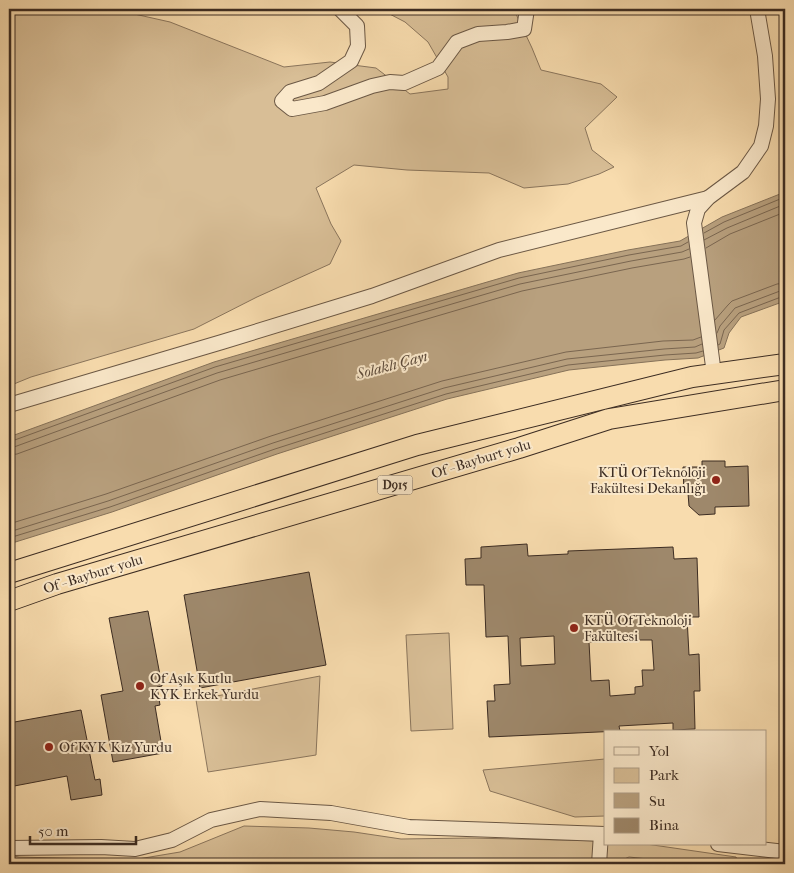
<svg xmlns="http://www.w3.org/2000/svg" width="794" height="873" viewBox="0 0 794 873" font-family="'IM FELL French Canon',serif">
<rect width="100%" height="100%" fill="#f8dcae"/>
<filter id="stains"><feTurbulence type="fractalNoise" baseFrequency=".004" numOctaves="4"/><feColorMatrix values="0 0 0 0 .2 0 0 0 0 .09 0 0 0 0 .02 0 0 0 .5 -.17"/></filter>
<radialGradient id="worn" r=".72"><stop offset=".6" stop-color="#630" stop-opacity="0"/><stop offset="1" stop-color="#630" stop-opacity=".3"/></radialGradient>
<g fill="#d8be96" stroke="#8a755c">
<path d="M 9,9 L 112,9 L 170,22 L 284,67 L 330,62 L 376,68 L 410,94 L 448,89 L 448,77 L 428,42 L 405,22 L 380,9 L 516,9 L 516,14 L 532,48 L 541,70 L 601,84 L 617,97 L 585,128 L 592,150 L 614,167 L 599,174 L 568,184 L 524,188 L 489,173 L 407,170 L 354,165 L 316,188 L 331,224 L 341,241 L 330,264 L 257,297 L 194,329 L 31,377 L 9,386 Z"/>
<path d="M 449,633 L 453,729 L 411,731 L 406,635 Z"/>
<path d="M 320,676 L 316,755 L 208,772 L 196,700 Z"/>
<path d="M 605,759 L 605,816 L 575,817 L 490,791 L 483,770 Z"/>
<path d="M 244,826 L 309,828 L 354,832 L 401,839 L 470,838 L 605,841 L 605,844 L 646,844 L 736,857 L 739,864 L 695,864 L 629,857 L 613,864 L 528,864 L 515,859 L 509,864 L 9,864 L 9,855 L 19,857 L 132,860 L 180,852 Z"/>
</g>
<path fill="#b8a07e" stroke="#867259" d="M 785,192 L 785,301 L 741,317 L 729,333 L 724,348 L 698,358 L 665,360 L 569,370 L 447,399 L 277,454 L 112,512 L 9,544 L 9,437 L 214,362 L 518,273 L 628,250 L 680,241 L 722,217 Z"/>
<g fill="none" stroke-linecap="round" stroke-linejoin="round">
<g stroke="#7a6650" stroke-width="1">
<path d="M 704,233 L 724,222 L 785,197"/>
<path d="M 704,240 L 727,228 L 785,204"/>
<path d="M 706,248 L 730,234 L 785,212"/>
<path d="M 715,320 L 728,305 L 732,301 L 777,284 L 785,283"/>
<path d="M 717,333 L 720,326 L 735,308 L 780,291 L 785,291"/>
<path d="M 718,345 L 720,344 L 724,330 L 739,313 L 781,297 L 785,297"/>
<path d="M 9,441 L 12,441 L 215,367 L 519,278 L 629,255 L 681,246 L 688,242"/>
<path d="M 9,448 L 14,447 L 217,373 L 520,284 L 631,261 L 682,252 L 689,249"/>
<path d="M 9,455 L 17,454 L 220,380 L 522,291 L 632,268 L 684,259 L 690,257"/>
<path d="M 9,524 L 106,494 L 271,436 L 442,381 L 566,352 L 663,341 L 693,340 L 701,337"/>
<path d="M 9,532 L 108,501 L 273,443 L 444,388 L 567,359 L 664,349 L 695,347 L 702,344"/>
<path d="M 9,538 L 110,507 L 275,449 L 446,394 L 568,365 L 665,355 L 696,353 L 703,351"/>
</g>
</g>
<g fill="#9e886b" stroke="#3c2c22" fill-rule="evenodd">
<path d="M 702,461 L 725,461 L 725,467 L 748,466 L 749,506 L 715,507 L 715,514 L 699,515 L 689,506 L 688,493 L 684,493 L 683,467 L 702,467 Z"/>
<path d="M 527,544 L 528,556 L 568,554 L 568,551 L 673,547 L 674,559 L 697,558 L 699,617 L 687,617 L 689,655 L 699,654 L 700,691 L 694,691 L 695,729 L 673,730 L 673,723 L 619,726 L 620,731 L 489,737 L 487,701 L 495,701 L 494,685 L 510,684 L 508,636 L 486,637 L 484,585 L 466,585 L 465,559 L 481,558 L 481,547 ZM 554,636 L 555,664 L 521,666 L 520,638 ZM 632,640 L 652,640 L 654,670 L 642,670 L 643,686 L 635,687 L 635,694 L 610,696 L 609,680 L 591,681 L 589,642 Z"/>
<path d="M 309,572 L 326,665 L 200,688 L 184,595 Z"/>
<path d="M 148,611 L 162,686 L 157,687 L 160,705 L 155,706 L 163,753 L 113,762 L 101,695 L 123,691 L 109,618 Z"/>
<path d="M 81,710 L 95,780 L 100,779 L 102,795 L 71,800 L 67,776 L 9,787 L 9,723 Z"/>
</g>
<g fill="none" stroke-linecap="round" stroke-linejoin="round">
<defs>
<g id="minor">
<path d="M 340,9 L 357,26 L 358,46 L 351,61 L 319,83 L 290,92 L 282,101 L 292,109 L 325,103 L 372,86 L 390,82 L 404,83 L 438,68 L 457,42 L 478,34 L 507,32 L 524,29 L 527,9"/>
<path d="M 714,374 L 694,223 L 698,209 L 708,198 L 743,172 L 761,146 L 766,126 L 768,99 L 765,56 L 757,9"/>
<path d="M 9,405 L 222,342 L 372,296 L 499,250 L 708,198"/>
<path d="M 718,844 L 785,852"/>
<path d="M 9,848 L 101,847 L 135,849 L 172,840 L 211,820 L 260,809 L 331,813 L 409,827 L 605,834"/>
<path d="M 599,864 L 601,834"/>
</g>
<g id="highway">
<path d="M 9,573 L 417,445 L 692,377 L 785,364"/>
<path d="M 9,601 L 57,584 L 519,448 L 609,419 L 785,390"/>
</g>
</defs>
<use href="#minor" stroke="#6b5845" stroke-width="16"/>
<use href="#highway" stroke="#3c2c22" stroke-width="22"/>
<use href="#minor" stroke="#fae8ca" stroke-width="14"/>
<use href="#highway" stroke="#f8dcae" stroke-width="20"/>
</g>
<g fill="#8f2418" stroke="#fae8ca" stroke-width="2">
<circle cx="716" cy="480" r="5"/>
<circle cx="574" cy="628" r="5"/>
<circle cx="140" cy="686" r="5"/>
<circle cx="49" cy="747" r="5"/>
</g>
<g text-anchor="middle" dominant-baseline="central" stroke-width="4" stroke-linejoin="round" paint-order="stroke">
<rect fill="#fae8ca" stroke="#756454" stroke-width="1" x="377.5" y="475.5" width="35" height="19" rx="4"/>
<g font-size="12" font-weight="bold" fill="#3c2c22">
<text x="395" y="485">D915</text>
</g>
<g font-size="14" fill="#3c2c22" stroke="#fae8ca">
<text transform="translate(481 459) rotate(-17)">Of - Bayburt yolu</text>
<text transform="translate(93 574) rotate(-17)">Of - Bayburt yolu</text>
</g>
<g font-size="14" fill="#3c2c22" stroke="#fae8ca" text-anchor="start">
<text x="706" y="472" text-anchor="end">KTÜ Of Teknoloji<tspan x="706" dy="16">Fakültesi Dekanlığı</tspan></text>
<text x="584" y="620">KTÜ Of Teknoloji<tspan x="584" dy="16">Fakültesi</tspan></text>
<text x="150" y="678">Of Aşık Kutlu<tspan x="150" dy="16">KYK Erkek Yurdu</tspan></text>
<text x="59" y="747">Of KYK Kız Yurdu</text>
</g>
<g font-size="15" font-style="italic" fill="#5b4939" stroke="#fae8ca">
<text transform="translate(392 365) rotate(-15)">Solaklı Çayı</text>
</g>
</g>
<rect width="794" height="873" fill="none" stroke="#f8dcae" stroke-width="30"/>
<rect x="10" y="10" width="774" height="853" fill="none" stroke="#3c2c22" stroke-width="2.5"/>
<rect x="15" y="15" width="764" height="843" fill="none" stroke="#3c2c22"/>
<rect x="604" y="730" width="162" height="115" fill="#fae8ca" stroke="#ae9d87"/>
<rect x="614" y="747" width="25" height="8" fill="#fae8ca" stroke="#ae9d87"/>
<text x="649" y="756" font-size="15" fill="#3c2c22">Yol</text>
<rect x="614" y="768" width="25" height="15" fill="#d8be96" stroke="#ae9d87"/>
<text x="649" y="780" font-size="15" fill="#3c2c22">Park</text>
<rect x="614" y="793" width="25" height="15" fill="#b8a07e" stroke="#ae9d87"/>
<text x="649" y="806" font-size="15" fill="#3c2c22">Su</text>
<rect x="614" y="818" width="25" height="15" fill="#9e886b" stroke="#ae9d87"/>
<text x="649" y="830" font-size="15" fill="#3c2c22">Bina</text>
<path d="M30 836v8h106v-8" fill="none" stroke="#3c2c22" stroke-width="2.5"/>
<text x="38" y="836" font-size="15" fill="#3c2c22" stroke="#fae8ca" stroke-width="4" paint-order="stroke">50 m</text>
<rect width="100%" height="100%" filter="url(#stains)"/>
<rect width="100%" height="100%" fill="url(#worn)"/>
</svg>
